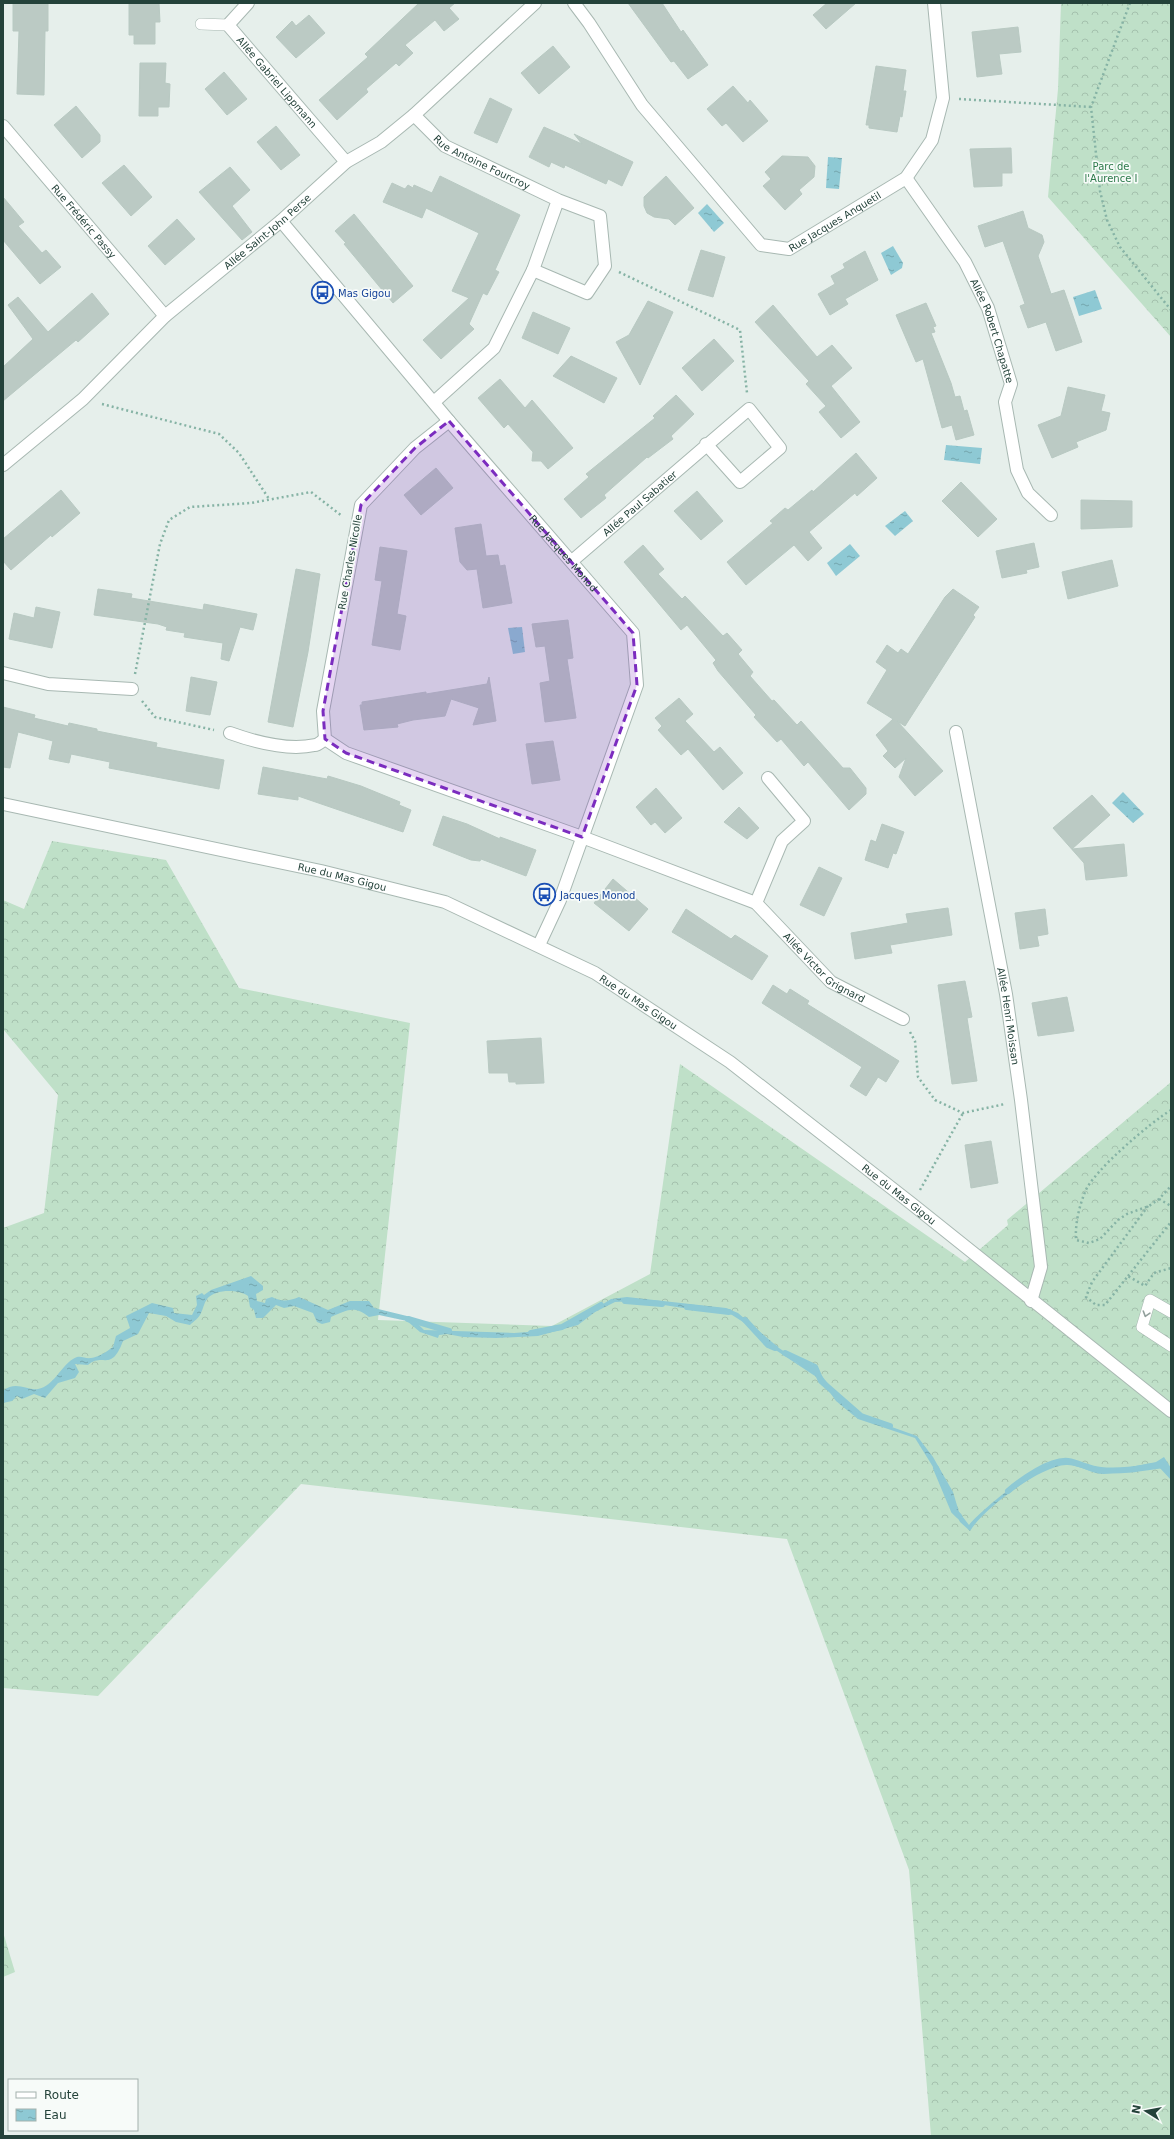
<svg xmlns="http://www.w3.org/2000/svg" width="1174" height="2139" viewBox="0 0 1174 2139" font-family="'DejaVu Sans',sans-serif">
<defs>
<pattern id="forest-crowns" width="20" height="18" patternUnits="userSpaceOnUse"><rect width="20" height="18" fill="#bfe0c8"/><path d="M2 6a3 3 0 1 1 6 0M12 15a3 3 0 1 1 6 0" fill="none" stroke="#a4c1ad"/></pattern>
<pattern id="water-ripples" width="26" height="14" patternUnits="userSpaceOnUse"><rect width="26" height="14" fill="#8ec9d4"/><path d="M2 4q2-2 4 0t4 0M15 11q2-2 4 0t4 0" fill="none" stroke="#74a5ad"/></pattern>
</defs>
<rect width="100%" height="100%" fill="#e6efeb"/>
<g fill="url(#forest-crowns)">
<path d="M 1061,3 L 1171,3 L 1171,337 L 1048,197 L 1058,89 Z"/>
<path d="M 52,841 L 166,860 L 239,988 L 410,1023 L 378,1320 L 552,1326 L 650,1274 L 680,1064 L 965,1262 L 1008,1225 L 1007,1220 L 1171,1082 L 1171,2136 L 931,2136 L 909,1870 L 787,1539 L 301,1484 L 98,1696 L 3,1688 L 3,1228 L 44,1213 L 58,1095 L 3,1029 L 3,900 L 24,909 Z"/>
<path d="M 3,1932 L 15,1972 L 3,1977 Z"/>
</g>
<g fill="url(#water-ripples)">
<path d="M 828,157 L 842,158 L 839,189 L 826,188 Z"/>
<path d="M 707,204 L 724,223 L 714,232 L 698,213 Z"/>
<path d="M 893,246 L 903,263 L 902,268 L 891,275 L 881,253 Z"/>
<path d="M 1095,290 L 1102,309 L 1079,316 L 1073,297 Z"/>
<path d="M 946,445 L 982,448 L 980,464 L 944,460 Z"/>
<path d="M 905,511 L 913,521 L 895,536 L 885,526 Z"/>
<path d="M 850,544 L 860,556 L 836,576 L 827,563 Z"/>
<path d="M 522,627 L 525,652 L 513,654 L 508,628 Z"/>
<path d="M 1123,792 L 1144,814 L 1133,823 L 1112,803 Z"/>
<path d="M 251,1276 L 263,1286 L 263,1290 L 256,1294 L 257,1301 L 265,1303 L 266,1299 L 272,1297 C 281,1302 289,1301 299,1297 L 328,1310 L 350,1301 L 369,1301 L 374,1308 L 411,1317 L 424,1330 L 514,1333 L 555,1330 L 578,1320 L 611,1299 L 627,1297 L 726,1308 L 738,1313 L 779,1348 L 800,1362 L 815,1367 L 840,1399 L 861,1416 L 917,1436 L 933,1457 L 953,1492 L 959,1512 L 969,1525 C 984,1507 1044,1458 1067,1461 C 1077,1462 1086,1470 1096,1471 C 1106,1473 1144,1464 1156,1462 L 1164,1457 L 1171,1468 L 1171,1480 L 1158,1466 C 1140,1466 1122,1473 1104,1474 C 1091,1474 1079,1464 1066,1465 C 1040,1466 983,1509 970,1531 L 960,1522 L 954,1511 L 948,1491 L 915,1438 L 858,1419 L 836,1401 L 821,1380 L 768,1345 L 751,1327 L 732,1315 L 713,1308 L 683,1308 L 638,1301 L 615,1302 L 595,1312 L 578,1325 L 538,1336 L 496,1338 L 463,1337 L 447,1334 L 439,1335 L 438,1338 L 420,1332 L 407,1321 L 379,1315 L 369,1317 C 355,1305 347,1310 331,1317 L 330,1322 L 322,1324 L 317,1322 L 313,1313 L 294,1306 L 284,1308 L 276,1305 L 263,1318 L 256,1318 L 254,1310 L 250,1307 L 248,1296 C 238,1289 215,1289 207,1299 C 204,1303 203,1309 201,1313 C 199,1318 194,1321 190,1325 L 176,1322 L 166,1316 L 149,1313 L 138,1334 L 123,1341 C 111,1373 103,1352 88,1365 L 75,1364 L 79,1372 L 75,1378 L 58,1383 L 45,1398 L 34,1394 L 22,1399 L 17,1396 L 12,1401 L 3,1403 L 3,1391 C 16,1380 27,1391 38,1389 C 54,1386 60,1367 73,1359 C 80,1354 84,1359 91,1358 C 99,1357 106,1352 113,1347 L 116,1336 L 130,1328 L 126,1316 L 152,1303 L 173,1308 L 174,1313 L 192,1315 L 197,1305 L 196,1296 L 202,1293 L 204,1295 L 211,1290 Z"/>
</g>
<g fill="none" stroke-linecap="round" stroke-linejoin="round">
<g stroke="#8ec9d4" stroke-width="6">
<path d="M 625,1301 L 662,1304"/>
<path d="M 687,1307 L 729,1312"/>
<path d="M 408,1319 L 449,1331"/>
<path d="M 745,1320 L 768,1345 L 775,1348"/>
<path d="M 531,1333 L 562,1327 L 601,1305"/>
<path d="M 785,1353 L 815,1367 L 821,1381 L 861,1416 L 890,1426"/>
<path d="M 936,1468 L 954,1511 L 959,1516"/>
<path d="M 1008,1491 C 1021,1480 1050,1459 1068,1461 C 1079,1463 1090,1469 1101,1470 C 1121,1472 1143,1468 1163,1465 L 1171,1473"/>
</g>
</g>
<g fill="#bbcac4" stroke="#b8c9c2">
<path d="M 13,3 L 48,3 L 48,31 L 45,31 L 44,95 L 17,94 L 19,31 L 13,31 Z"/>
<path d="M 129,3 L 159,3 L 160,22 L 155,22 L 155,44 L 134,44 L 134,35 L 129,35 Z"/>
<path d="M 419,3 L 455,3 L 449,8 L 459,19 L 444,31 L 435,20 L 405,45 L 413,53 L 399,66 L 396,63 L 366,89 L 368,92 L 337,120 L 319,100 L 368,57 L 365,54 Z"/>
<path d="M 628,3 L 662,3 L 681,32 L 683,30 L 708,65 L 688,79 L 674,61 L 671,62 Z"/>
<path d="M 827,3 L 856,3 L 826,29 L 813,15 Z"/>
<path d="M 309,15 L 325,33 L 296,58 L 276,37 L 292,21 L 296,26 Z"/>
<path d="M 1018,27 L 1021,52 L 999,54 L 1002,74 L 977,77 L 972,32 Z"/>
<path d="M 553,46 L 570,67 L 539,94 L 521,73 Z"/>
<path d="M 140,63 L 166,63 L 165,83 L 170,84 L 169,107 L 158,107 L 158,116 L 139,116 Z"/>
<path d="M 876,66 L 906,70 L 903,91 L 906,91 L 902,117 L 900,116 L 897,132 L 869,128 L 869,125 L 866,125 Z"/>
<path d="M 224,72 L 247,99 L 227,115 L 205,89 Z"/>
<path d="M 733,86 L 748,103 L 750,100 L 768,121 L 743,142 L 726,123 L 722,126 L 707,109 Z"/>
<path d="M 490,98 L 512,109 L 497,143 L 474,133 Z"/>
<path d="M 76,106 L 100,135 L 100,142 L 82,158 L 54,125 Z"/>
<path d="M 276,126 L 300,155 L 281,170 L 257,142 Z"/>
<path d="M 544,127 L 582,144 L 574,134 L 633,162 L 622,186 L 608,179 L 606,184 L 565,165 L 564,168 L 551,162 L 549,167 L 529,157 Z"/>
<path d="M 1011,148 L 1012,173 L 1002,173 L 1002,186 L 974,187 L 970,149 Z"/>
<path d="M 782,156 L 808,157 L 815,166 L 814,177 L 799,190 L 802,194 L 785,210 L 763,186 L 771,179 L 765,172 Z"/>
<path d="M 124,165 L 152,197 L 131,216 L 102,183 Z"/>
<path d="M 230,167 L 250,190 L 232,206 L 252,232 L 242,240 L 199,192 Z"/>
<path d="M 440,176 L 520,215 L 495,270 L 499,272 L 487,295 L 483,293 L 469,324 L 474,329 L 441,359 L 423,340 L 469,298 L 452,291 L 479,233 L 426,208 L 422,218 L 383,202 L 392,183 L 405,189 L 408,185 L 413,188 L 414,185 L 432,193 Z"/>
<path d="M 666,176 L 694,208 L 675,225 L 669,219 L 654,217 L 647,213 L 644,206 L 644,197 Z"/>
<path d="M 3,197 L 24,222 L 18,226 L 42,253 L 46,250 L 61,267 L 40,284 L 3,240 Z"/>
<path d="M 1023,211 L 1028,228 L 1042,235 L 1044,242 L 1038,256 L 1051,294 L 1064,290 L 1082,342 L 1056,351 L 1046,322 L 1028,328 L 1020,306 L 1025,304 L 1003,241 L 985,247 L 978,226 Z"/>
<path d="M 354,214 L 413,286 L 393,303 L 344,244 L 346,243 L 335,231 Z"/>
<path d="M 177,219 L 195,239 L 165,265 L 148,246 Z"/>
<path d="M 701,250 L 725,257 L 713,297 L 688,290 Z"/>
<path d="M 865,251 L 878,280 L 845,299 L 848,304 L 830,315 L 818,294 L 835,284 L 831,276 L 845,268 L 843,264 Z"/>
<path d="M 92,293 L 109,314 L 78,342 L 76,340 L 3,401 L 3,367 L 33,339 L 8,305 L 18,297 L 48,332 Z"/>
<path d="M 648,301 L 673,312 L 640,385 L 616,342 L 629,335 Z"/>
<path d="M 926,303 L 936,326 L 933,327 L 935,332 L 931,333 L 951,383 L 955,397 L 960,396 L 964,411 L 967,410 L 974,435 L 956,440 L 952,425 L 942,428 L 923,359 L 916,362 L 896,315 Z"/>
<path d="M 773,305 L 817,357 L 832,345 L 852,368 L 831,386 L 860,422 L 841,438 L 819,412 L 826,406 L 806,384 L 809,381 L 755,322 Z"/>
<path d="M 533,312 L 570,328 L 558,354 L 522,338 Z"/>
<path d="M 714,339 L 734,361 L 702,391 L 682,368 Z"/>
<path d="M 571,356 L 617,378 L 604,403 L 553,376 Z"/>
<path d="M 500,379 L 525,408 L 532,400 L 573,448 L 548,469 L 541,461 L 532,461 L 533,452 L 508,424 L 504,428 L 478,398 Z"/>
<path d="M 1068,387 L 1105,395 L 1101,411 L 1110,413 L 1106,430 L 1076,442 L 1078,447 L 1052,458 L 1038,425 L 1061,416 Z"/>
<path d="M 676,395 L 694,414 L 671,436 L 673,439 L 648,458 L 647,457 L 604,495 L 606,498 L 581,518 L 564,499 L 589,477 L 586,474 L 655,418 L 653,416 Z"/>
<path d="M 856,453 L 877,478 L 857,496 L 855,493 L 809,532 L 822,548 L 808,561 L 794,545 L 746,585 L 727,562 L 773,523 L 770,521 L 785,508 L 788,510 L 812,490 L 813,492 Z"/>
<path d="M 436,468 L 453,488 L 421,515 L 404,495 Z"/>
<path d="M 961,482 L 997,519 L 978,537 L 942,501 Z"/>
<path d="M 61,490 L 80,513 L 52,537 L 51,535 L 11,570 L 3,561 L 3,539 Z"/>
<path d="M 697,491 L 723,521 L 701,540 L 674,511 Z"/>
<path d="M 1081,500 L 1132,501 L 1132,527 L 1081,529 Z"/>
<path d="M 481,524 L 486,556 L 498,555 L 500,566 L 505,565 L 512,603 L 483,608 L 477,569 L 467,570 L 460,562 L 455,528 Z"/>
<path d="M 1034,543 L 1039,567 L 1026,570 L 1027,573 L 1002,578 L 996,551 Z"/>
<path d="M 643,545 L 664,569 L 658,574 L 682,599 L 685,596 L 723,636 L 727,633 L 742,650 L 738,654 L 753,672 L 750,676 L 772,701 L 774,700 L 797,725 L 801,721 L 843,768 L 850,768 L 866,788 L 866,794 L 849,810 L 808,762 L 804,766 L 781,739 L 777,742 L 754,717 L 756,715 L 718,671 L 713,663 L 716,660 L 687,625 L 681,630 L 624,562 Z"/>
<path d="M 380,547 L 407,551 L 397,614 L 406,616 L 400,650 L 372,645 L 382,581 L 375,580 Z"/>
<path d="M 1112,560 L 1118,586 L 1068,599 L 1062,572 Z"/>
<path d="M 296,569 L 320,574 L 308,652 L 293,727 L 268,722 Z"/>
<path d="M 98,589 L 132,594 L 131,598 L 203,610 L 204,604 L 257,614 L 253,630 L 240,627 L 229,661 L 221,659 L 223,643 L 184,637 L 185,633 L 166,630 L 167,627 L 158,624 L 94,615 Z"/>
<path d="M 953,589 L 979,607 L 973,615 L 975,617 L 905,726 L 897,721 L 943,771 L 915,796 L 899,777 L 906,758 L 895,768 L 883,756 L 888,751 L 876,735 L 893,719 L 867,703 L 887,670 L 876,662 L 887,645 L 898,653 L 901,649 L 908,654 L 945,597 Z"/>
<path d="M 36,607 L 60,612 L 52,648 L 9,639 L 14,613 L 34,618 Z"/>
<path d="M 568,620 L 573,658 L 567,659 L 576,718 L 545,722 L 540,683 L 550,681 L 545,646 L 536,647 L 532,624 Z"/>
<path d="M 191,677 L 217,682 L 210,715 L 186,711 Z"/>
<path d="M 489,677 L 496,721 L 473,725 L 479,708 L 451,699 L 445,716 L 413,720 L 397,724 L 398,727 L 364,730 L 360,705 L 362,705 L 362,702 L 426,692 L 426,694 L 487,684 Z"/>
<path d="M 679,698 L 693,714 L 685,721 L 714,752 L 720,747 L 743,773 L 723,790 L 688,749 L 681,755 L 658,730 L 662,726 L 655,718 Z"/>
<path d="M 3,707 L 35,715 L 34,718 L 68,726 L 69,723 L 97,729 L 97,731 L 157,743 L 156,747 L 224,760 L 219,789 L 109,768 L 110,762 L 71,754 L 69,763 L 49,759 L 53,741 L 18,732 L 10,768 L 3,767 Z"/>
<path d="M 553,741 L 560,780 L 532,784 L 526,744 Z"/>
<path d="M 263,767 L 327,779 L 328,776 L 361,786 L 400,802 L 399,805 L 411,810 L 403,832 L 298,796 L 298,800 L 258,794 Z"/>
<path d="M 656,788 L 682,818 L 665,833 L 655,822 L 651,825 L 636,807 Z"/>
<path d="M 1092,795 L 1110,815 L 1072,849 L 1124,844 L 1127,876 L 1086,880 L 1084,863 L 1053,828 Z"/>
<path d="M 739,807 L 759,828 L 747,839 L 724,822 Z"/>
<path d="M 443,816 L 467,824 L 500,839 L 500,837 L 536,850 L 526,876 L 481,859 L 480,861 L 471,860 L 433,845 Z"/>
<path d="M 882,824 L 904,832 L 896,854 L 893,853 L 888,868 L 865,860 L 871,840 L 876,842 Z"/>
<path d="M 819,867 L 842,878 L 824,916 L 800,905 Z"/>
<path d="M 613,879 L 648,909 L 629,931 L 594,903 Z"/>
<path d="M 948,908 L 952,935 L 890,945 L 892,953 L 855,959 L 851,933 L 908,923 L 906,914 Z"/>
<path d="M 686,909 L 731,939 L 735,935 L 768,956 L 752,980 L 672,932 Z"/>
<path d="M 1045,909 L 1048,934 L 1037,936 L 1039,946 L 1020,949 L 1015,913 Z"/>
<path d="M 965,981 L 972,1017 L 967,1018 L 977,1081 L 952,1084 L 938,985 Z"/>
<path d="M 773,985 L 787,994 L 790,989 L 809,1001 L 807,1004 L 899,1061 L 886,1082 L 878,1077 L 866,1096 L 850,1086 L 862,1067 L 762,1003 Z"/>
<path d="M 1067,997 L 1074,1031 L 1038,1036 L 1032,1003 Z"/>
<path d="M 541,1038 L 544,1083 L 516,1084 L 516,1082 L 509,1082 L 508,1073 L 489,1073 L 487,1041 Z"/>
<path d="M 991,1141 L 998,1183 L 971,1188 L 965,1145 Z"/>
</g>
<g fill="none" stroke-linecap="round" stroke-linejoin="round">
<defs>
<g id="service">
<path d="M 201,24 L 228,25"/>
<path d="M 1171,1312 L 1150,1300 L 1142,1327 L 1171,1346"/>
</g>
<g id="minor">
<path id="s1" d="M 248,3 L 228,25 L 346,162"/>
<path id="s2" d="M 574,3 L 589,23 L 642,105 L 761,245 L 789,249 L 906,178 L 932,140 L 943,98 L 934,3"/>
<path id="s3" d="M 414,115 L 445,146 L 558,200 L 600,216 L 605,266 L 587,293 L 533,270 L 558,200"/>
<path id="s4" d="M 3,126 L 165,316"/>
<path id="s5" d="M 906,178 L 965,262 L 988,308 L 1011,384 L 1005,402 L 1017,470 L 1028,493 L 1051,515"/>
<path id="s6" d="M 281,221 L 449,421 L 633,633 L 637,685 L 560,900 L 539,945"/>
<path d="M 434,402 L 494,348 L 533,270"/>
<path id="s7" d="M 449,421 L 415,448 L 361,505 L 323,711 L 325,739 L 346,753 L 582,837 L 756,903 L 831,982 L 903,1019"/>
<path id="s8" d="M 3,465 L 83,399 L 165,316 L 281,221 L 346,162 L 381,142 L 414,115 L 535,3"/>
<path id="s9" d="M 572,561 L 749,409 L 780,448 L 740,482 L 706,444"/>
<path d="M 3,673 L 48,684 L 132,689"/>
<path id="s10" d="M 956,732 L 1006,994 L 1021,1100 L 1041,1267 L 1031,1301"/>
<path d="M 230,733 C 255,742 288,751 315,745 C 318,745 322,741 325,739"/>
<path id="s11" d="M 3,804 L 321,871 L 445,902 L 595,973 L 730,1062 L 912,1204 L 1171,1411"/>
<path d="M 756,903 L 782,841 L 804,821 L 768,778"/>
</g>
</defs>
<use href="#service" stroke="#a8b8b2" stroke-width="12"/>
<use href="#minor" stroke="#a8b8b2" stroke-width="14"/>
<g stroke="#86b3a5" stroke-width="2.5" stroke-dasharray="2 3" stroke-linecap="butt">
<path d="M 1130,3 L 1091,107 L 1100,191 L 1107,220 L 1120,247 L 1171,310"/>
<path d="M 959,99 L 1091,107"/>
<path d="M 619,272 L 740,330 L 747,393"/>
<path d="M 102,404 L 219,434 L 239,453 L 269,499"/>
<path d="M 135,674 L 160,544 L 169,520 L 190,507 L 251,503 L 311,492 L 342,516"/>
<path d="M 142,701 L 155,717 L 214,730"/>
<path d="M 910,1032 L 915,1041 L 918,1077 L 935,1100 L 963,1113 L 1005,1104"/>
<path d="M 1171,1110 C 1150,1123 1093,1171 1085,1192 C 1079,1207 1075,1224 1076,1240 L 1089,1243 L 1100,1239 L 1118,1220 L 1127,1214 L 1149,1206 L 1159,1199 L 1171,1186"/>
<path d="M 920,1190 L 963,1113"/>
<path d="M 1159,1199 L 1171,1206"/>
<path d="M 1148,1206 L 1092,1282 L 1086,1297 L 1096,1305 L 1105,1305 L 1128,1276 L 1145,1286 L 1154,1273 L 1171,1268"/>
<path d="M 1128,1276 L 1171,1222"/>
</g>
<use href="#service" stroke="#fff" stroke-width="11"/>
<use href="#minor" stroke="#fff" stroke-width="12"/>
</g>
<defs><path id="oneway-chevron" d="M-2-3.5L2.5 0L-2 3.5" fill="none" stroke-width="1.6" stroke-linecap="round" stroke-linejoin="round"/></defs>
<use stroke="#92a09c" href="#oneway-chevron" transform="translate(1146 1314) rotate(107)"/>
<path fill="#7b2cbf" fill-opacity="0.2" stroke="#7b2cbf" stroke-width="3" stroke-dasharray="8 5" stroke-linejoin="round" d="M 449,421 L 633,633 L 637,685 L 582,837 L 346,753 L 325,739 L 323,711 L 361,505 L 415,448 Z"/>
<defs>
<symbol id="bus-ring" viewBox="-11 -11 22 22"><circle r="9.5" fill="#f7fbf9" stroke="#1a4fb4" stroke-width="1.5"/><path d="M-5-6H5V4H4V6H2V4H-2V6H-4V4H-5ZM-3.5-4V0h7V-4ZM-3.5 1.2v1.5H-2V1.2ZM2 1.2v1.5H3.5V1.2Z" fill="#1a4fb4"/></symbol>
</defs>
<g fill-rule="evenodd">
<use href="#bus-ring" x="310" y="280" width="25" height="25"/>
<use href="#bus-ring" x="532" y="882" width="25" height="25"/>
</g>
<g text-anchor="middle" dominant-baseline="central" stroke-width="3.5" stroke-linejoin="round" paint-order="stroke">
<g font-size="10" fill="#24423a" stroke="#f7fbf9">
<text stroke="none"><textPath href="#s1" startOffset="105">Allée Gabriel Lippmann</textPath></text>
<text stroke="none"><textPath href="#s3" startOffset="84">Rue Antoine Fourcroy</textPath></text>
<text stroke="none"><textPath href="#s2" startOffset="388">Rue Jacques Anquetil</textPath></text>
<text stroke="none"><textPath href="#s4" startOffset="125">Rue Frédéric Passy</textPath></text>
<text stroke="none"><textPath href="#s8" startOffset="353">Allée Saint-John Perse</textPath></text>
<text stroke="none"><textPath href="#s5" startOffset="177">Allée Robert Chapatte</textPath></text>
<text stroke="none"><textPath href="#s9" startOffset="89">Allée Paul Sabatier</textPath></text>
<text stroke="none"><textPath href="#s6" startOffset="436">Rue Jacques Monod</textPath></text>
<text transform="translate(350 562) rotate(-80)">Rue Charles Nicolle</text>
<text stroke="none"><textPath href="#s11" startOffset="347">Rue du Mas Gigou</textPath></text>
<text stroke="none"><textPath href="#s7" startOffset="916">Allée Victor Grignard</textPath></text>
<text stroke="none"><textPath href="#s11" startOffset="671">Rue du Mas Gigou</textPath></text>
<text stroke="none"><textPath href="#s10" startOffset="289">Allée Henri Moissan</textPath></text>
<text stroke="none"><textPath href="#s11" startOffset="995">Rue du Mas Gigou</textPath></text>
</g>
<g font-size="10" fill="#2d7a4b" stroke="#f7fbf9">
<text x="1111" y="166">Parc de<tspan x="1111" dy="12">l'Aurence I</tspan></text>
</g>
<g font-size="10" fill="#164399" stroke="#f7fbf9" text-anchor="start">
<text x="338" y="293">Mas Gigou</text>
<text x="560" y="895">Jacques Monod</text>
</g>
</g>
<rect width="1174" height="2139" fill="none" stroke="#24423a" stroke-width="8"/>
<rect x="8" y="2079" width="130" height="52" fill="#f7fbf9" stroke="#a3b1ad"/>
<rect x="16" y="2092" width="20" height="6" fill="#ffffff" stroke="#a3b1ad"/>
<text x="44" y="2099" font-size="12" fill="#24423a">Route</text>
<rect x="16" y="2109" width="20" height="12" fill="url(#water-ripples)" stroke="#a3b1ad"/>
<text x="44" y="2119" font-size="12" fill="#24423a">Eau</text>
<g transform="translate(1146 2111) rotate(281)" stroke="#f7fbf9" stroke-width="3" paint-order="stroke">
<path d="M0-3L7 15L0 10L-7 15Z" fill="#24423a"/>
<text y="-6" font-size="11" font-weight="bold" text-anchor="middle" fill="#24423a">N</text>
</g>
</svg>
